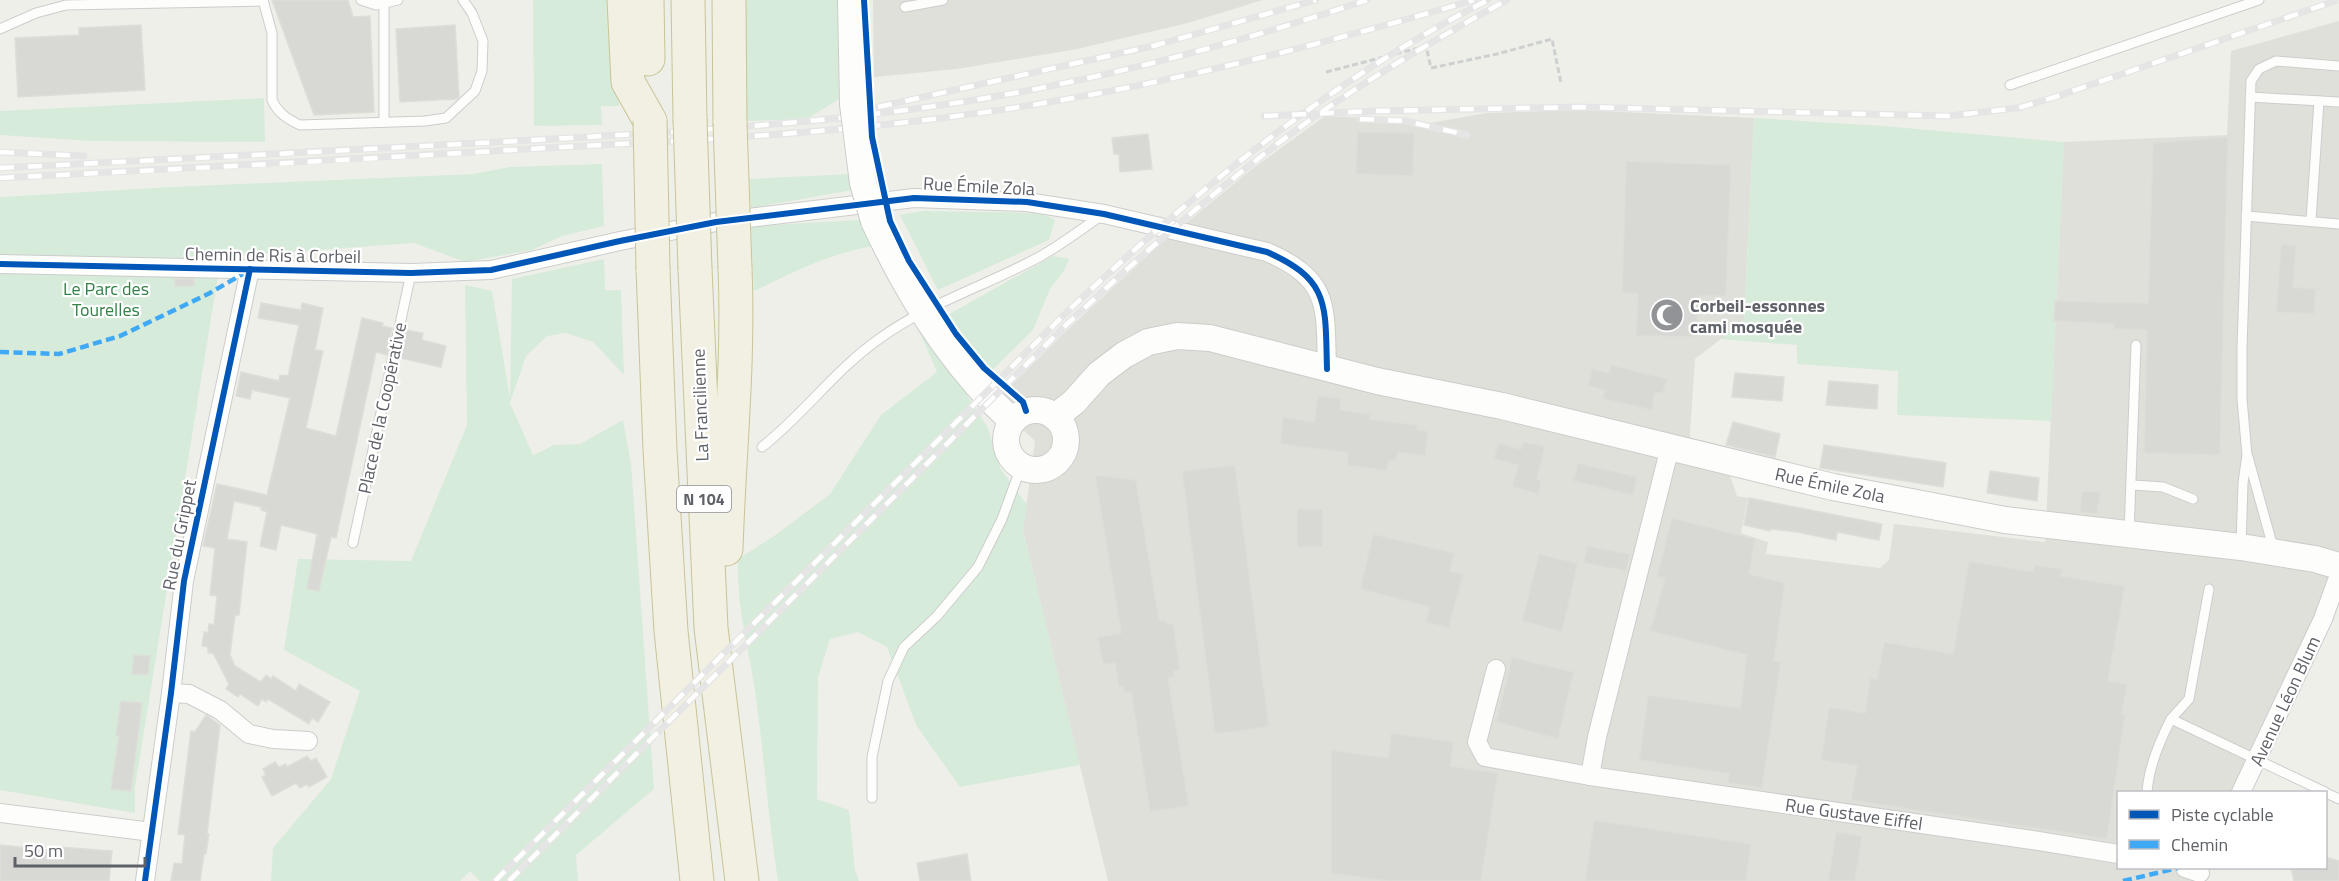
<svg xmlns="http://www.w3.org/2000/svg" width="2339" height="881" viewBox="0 0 2339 881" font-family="'Titillium Web',sans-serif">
<rect width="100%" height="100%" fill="#efefea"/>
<g fill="#e0e0db">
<path d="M 873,0 L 1263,0 L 1188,23 L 1077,49 L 957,69 L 874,77 Z"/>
<path d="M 2339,21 L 2339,575 L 2241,792 L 2118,792 L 2118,868 L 2203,868 L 2197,881 L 1108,881 L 1023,531 L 1035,441 L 993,403 L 1068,329 L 1158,246 L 1252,169 L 1325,116 L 1406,120 L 1430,123 L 1487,113 L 1579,110 L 1754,118 L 1744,321 L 1695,359 L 1688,464 L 1729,473 L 1737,496 L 1748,498 L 1741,533 L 1768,542 L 1766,554 L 1880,568 L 1889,560 L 1894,524 L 2045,542 L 2064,142 L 2227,135 L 2231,51 Z"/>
</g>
<g fill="#d7ebda">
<path d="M 533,0 L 613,0 L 619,106 L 601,106 L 602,125 L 534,126 Z"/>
<path d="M 746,0 L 841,0 L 847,94 L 807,119 L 747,121 Z"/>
<path d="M 264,98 L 265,142 L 91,141 L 0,135 L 0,111 Z"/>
<path d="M 1754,118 L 1883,126 L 2064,142 L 2051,421 L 1897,415 L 1898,371 L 1797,364 L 1797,345 L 1720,339 L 1744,321 Z"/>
<path d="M 602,164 L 604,226 L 562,236 L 532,250 L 465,262 L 414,243 L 221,257 L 135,787 L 135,813 L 0,790 L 0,197 L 171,187 L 473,174 L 510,167 Z"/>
<path d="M 850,174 L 853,190 L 751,208 L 749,179 Z"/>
<path d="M 922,211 L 1042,213 L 1055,220 L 1049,240 L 938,290 L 900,215 Z"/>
<path d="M 859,220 L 873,246 C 830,253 792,273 754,291 L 751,226 Z"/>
<path d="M 1053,256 L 1069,259 L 1065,269 L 1050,289 L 1033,330 L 967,395 L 988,428 L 1000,468 L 1027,505 L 1023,531 L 1080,765 L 960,787 L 916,725 L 887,647 L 858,632 L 830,639 L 818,677 L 817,799 L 849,810 L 855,870 L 859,881 L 778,881 C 768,818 764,754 755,690 C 748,647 736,603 738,559 L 774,536 L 830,494 L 881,415 L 937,372 L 919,331 Z"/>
<path d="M 604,259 L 605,290 L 621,290 L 624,375 L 593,342 L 566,333 L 547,336 L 526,356 L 510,403 L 533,455 L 554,445 L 580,444 L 623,420 L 631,463 L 654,789 L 576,855 L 578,881 L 480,881 L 470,871 L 460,881 L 271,881 L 273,848 L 331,779 L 360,691 L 284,650 L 298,559 L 411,561 L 467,425 L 465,285 L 492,291 L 510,398 L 512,279 Z"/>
</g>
<g fill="#d8d8d5" stroke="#deded9" stroke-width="1.5">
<path d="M 272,0 L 348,0 L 353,17 L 370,16 L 374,112 L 314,115 Z"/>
<path d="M 141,25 L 145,90 L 18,97 L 15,38 L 79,35 L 79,28 Z"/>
<path d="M 455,25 L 459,97 L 457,99 L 400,102 L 396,29 Z"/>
<path d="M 1357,132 L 1414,133 L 1413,176 L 1356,174 Z"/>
<path d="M 1148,134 L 1152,169 L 1120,172 L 1119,154 L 1114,154 L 1112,138 Z"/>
<path d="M 2228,137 L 2220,455 L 2144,453 L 2147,330 L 2114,329 L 2114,324 L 2054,321 L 2055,301 L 2148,303 L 2153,143 Z"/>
<path d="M 1626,161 L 1731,165 L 1726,296 L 1699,296 L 1697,337 L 1636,336 L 1638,294 L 1622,293 Z"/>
<path d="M 2281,244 L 2296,245 L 2293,287 L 2316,289 L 2314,314 L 2276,312 Z"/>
<rect x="175" y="279" width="19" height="7"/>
<path d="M 261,303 L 301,310 L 302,303 L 323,308 L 315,350 L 323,351 L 306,428 L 336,436 L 362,318 L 383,323 L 382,326 L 392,328 L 387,355 L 376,352 L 336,538 L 331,537 L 319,591 L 307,589 L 317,534 L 281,525 L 276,550 L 260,546 L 267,512 L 261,510 L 261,507 L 234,501 L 227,539 L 247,542 L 239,615 L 235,615 L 230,655 L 235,666 L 261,682 L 266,675 L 271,679 L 273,676 L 296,691 L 299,684 L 330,702 L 318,722 L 312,718 L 309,724 L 268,699 L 266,702 L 262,699 L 258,706 L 240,694 L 238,697 L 226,689 L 229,684 L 213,653 L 208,653 L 208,647 L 202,646 L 204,632 L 208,633 L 209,624 L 214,625 L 217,596 L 210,595 L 215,548 L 203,546 L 217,484 L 267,495 L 290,398 L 252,390 L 250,399 L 236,396 L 241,372 L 279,381 L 280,375 L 288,376 L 299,325 L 258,318 Z"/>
<path d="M 406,330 L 423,333 L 422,340 L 446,346 L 441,367 L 400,358 Z"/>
<path d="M 1611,365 L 1667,379 L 1663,393 L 1655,393 L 1652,410 L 1603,399 L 1605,390 L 1588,386 L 1592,369 L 1609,373 Z"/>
<path d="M 1735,373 L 1784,377 L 1782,401 L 1732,397 Z"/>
<path d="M 1829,381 L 1878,385 L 1877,409 L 1826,405 Z"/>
<path d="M 1318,396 L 1341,399 L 1340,410 L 1371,414 L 1370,419 L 1417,425 L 1417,430 L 1428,431 L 1425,456 L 1398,452 L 1396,461 L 1389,461 L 1387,471 L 1347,465 L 1348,453 L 1280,444 L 1283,417 L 1314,422 Z"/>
<path d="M 1733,422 L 1780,434 L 1775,457 L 1726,445 Z"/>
<path d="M 1523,442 L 1545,446 L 1537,479 L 1541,480 L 1539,494 L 1512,487 L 1518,465 L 1494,459 L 1498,443 L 1521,449 Z"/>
<path d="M 1824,445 L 1946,463 L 1943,487 L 1820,468 Z"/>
<path d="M 1578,463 L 1637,477 L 1633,495 L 1573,481 Z"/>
<path d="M 1235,465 L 1269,727 L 1215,734 L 1182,471 Z"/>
<path d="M 1990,471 L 2039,478 L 2037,501 L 1987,493 Z"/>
<path d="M 1095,475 L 1136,480 L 1159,620 L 1165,620 L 1166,624 L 1173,623 L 1180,669 L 1174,671 L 1174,677 L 1168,678 L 1189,806 L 1150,812 L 1131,692 L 1123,692 L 1123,686 L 1119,687 L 1115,663 L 1103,665 L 1098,637 L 1121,633 Z"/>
<path d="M 2082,491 L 2101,492 L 2097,514 L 2080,512 Z"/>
<path d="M 1749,498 L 1882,524 L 1879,540 L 1837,532 L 1836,540 L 1797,532 L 1771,529 L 1770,531 L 1744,525 Z"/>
<rect x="1297" y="509" width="26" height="38"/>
<path d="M 1672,518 L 1755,539 L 1749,574 L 1785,583 L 1774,661 L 1781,662 L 1762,788 L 1728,783 L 1729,774 L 1639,760 L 1648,695 L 1740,708 L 1747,655 L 1650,631 L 1665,578 L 1657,576 Z"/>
<path d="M 1373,534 L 1454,553 L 1450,571 L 1463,574 L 1449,628 L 1426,622 L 1430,607 L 1360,589 Z"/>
<path d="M 1587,546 L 1630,554 L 1626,571 L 1584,563 Z"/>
<path d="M 1539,554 L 1578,563 L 1562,632 L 1522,621 Z"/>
<path d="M 1969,561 L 2033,572 L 2034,565 L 2062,569 L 2060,576 L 2125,586 L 2108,681 L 2127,684 L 2122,714 L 2125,715 L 2107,839 L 1851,800 L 1857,766 L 1821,760 L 1829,707 L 1865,713 L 1870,678 L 1877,679 L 1884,642 L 1953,654 Z"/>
<path d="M 134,655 L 150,656 L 148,675 L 132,674 Z"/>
<path d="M 1512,657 L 1574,672 L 1558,739 L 1496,722 Z"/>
<path d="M 121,701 L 142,703 L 131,791 L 111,789 L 119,736 L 116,736 Z"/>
<path d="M 206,715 L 220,725 L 207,834 L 209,834 L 206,854 L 204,854 L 200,881 L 171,881 L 174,863 L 182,864 L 185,835 L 178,834 L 191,731 L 195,732 Z"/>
<path d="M 1391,733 L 1454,742 L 1450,766 L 1498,773 L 1481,881 L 1387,881 L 1331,873 L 1331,750 L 1388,758 Z"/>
<path d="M 307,756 L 311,761 L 316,758 L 327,777 L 309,787 L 307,784 L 300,788 L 296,783 L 272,796 L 262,777 L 266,775 L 263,769 L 275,762 L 279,767 L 286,764 L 287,767 Z"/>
<path d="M 1594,820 L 1751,844 L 1746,881 L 1585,881 Z"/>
<path d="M 1836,832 L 1862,836 L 1855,881 L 1828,881 Z"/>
<path d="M 0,845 L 59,851 L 59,847 L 112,851 L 109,881 L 0,881 Z"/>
<path d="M 967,854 L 971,881 L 920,881 L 917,863 Z"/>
<path d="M 2325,857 L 2339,861 L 2339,881 L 2294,881 L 2291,867 L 2325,867 Z"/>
</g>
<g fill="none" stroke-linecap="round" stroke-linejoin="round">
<defs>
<g id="lane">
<path d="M 263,0 L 272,33 L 272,100 C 278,113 287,119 300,125 L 425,121 L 446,118 L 475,91 L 482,71 L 483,41 L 472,13 L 463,0"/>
<path d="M 361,0 L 376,5 L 398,0"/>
<path d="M 905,7 L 943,0"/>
<path d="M 0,29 L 36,13 L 66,5 L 263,1"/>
<path d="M 2010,85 L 2259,0"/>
<path d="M 2250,97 L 2339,102"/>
<path d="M 384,122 L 384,3"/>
<path d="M 2246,216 L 2339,224"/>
<path d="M 2311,221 L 2319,101"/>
<path d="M 762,447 C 804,414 835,370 879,339 C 928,303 988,285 1041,256 C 1062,244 1082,229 1102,215"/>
<path d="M 2248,457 L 2274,551"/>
<path d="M 2132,485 L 2163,487 L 2193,499"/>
<path d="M 2129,533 L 2136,345"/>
<path d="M 353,543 L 411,273"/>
<path d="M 2241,545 L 2243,483 L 2247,455 L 2242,399 L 2242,348 L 2251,81 L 2259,69 L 2276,61 L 2339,66"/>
<path d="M 2171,719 L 2189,699 L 2209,589"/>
<path d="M 2147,792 C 2149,766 2159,742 2171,719 L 2325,792"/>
<path d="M 2326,793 L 2339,799"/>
<path d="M 872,798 L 872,757 L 888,681 L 904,647 L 937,616 L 978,567 L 1002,519 L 1021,467"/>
</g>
<g id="street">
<path d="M 0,264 L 411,273 L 491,270 L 620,241 L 716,222 L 914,198 L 1027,202 L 1104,214 L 1267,252 C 1331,280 1325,306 1327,369"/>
<path d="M 1496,669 L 1477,742 L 1485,757 L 1590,776 L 2032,840 L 2118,854"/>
<path d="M 171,693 L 189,694 L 220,710 L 249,734 L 273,739 L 308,741"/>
<path d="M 1590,776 L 1597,737 L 1670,447"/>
<path d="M 2241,792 L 2323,619 L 2339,575"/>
<path d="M 0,813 L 152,832"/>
<path d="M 2185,868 L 2200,873"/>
<path d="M 145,881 L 171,693 L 184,581 L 250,269"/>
</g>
<g id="secondary">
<path d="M 851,0 L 853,104"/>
<path d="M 874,221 C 908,295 952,365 1012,421"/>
<circle cx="1036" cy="440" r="30"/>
<path d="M 1055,417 L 1074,402 L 1099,374 L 1124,355 L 1148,342 L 1177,336 L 1210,338 L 1377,381 L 1502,406 L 1833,487 L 2005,520 L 2241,547 L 2315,559 L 2339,566"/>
</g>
<g id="highway">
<path d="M 624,0 L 628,82 L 650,121"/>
<path d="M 647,0 L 648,59"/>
<path d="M 688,0 L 690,119"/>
<path d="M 729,0 L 730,123"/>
<path d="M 653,269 L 660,450 L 671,631 L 697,881"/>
<path d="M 695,269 L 711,628 L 742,881"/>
<path d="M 726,549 C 729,455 739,362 735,268"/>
</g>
</defs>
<use href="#lane" stroke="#cccdcc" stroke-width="11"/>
<use href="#street" stroke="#cccdcc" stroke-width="20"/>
<use href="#secondary" stroke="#cccccb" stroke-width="28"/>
<use href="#highway" stroke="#c8c496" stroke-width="35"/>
<path stroke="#ccd1d0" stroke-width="3" stroke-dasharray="6 3" stroke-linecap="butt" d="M 1326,72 L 1426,46 L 1431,68 L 1497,54 L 1552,39 L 1561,83"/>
<use href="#lane" stroke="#fdfdfc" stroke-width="9"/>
<use href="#street" stroke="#fdfdfc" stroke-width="18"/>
<use href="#secondary" stroke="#fdfdfc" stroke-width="26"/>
<use href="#highway" stroke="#f1f0e2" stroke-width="33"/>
<defs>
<g id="rail">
<path d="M 878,107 L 1153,46 L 1316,0"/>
<path d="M 1264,116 L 1375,111 L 1579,107 L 1948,116 L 2018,108 L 2055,97 L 2338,0"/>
<path d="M 1360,119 L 1406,121 L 1467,135"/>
<path d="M 0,152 L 84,156"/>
<path d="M 0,168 C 178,159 356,150 534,140 C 690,131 844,123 998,96 C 1123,74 1247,40 1367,0"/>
<path d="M 0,178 C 182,169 364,159 546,148 C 678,141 810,135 941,118 C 1122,96 1299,51 1474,0"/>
<path d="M 495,881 L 1069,310 C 1195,191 1332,79 1488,0"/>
<path d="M 509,881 L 1065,326 C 1133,263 1202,201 1276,145 C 1348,90 1427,44 1507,0"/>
</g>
</defs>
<use href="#rail" stroke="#e5e5e5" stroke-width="7"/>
<use href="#rail" stroke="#fff" stroke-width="4.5" stroke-dasharray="14" stroke-linecap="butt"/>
<defs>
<path id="secondary-bridge" d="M 853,104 L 863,183 L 874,221"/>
<g id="highway-bridge">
<path d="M 690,119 L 695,269"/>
<path d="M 650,121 L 653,269"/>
<path d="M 730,123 L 735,268"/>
</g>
</defs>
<use href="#secondary-bridge" stroke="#cccccb" stroke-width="28" stroke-linecap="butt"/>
<use href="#highway-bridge" stroke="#c8c496" stroke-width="35" stroke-linecap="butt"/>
<use href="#secondary-bridge" stroke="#fdfdfc" stroke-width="26"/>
<use href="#highway-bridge" stroke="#f1f0e2" stroke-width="33"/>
<g stroke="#3fa9f5" stroke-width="4.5" stroke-dasharray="9 4.5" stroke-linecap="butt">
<path d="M 0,352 L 59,354 L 120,336 L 208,294 L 248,271"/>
<path d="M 2123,881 L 2178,868"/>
</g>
<defs>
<g id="cycleway">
<path d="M 864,0 L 872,137 L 890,221 L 909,261 L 956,334 L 984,368 L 1023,402 L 1026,411"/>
<path d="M 0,264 L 411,273 L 491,270 L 620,241 L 716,222 L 914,198 L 1027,202 L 1104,214 L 1267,252 C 1331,280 1325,306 1327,369"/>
<path d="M 145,881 L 171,693 L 184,581 L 250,269"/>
</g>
</defs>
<use href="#cycleway" stroke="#fff" stroke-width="10"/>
<use href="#cycleway" stroke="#0057b8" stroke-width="6"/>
</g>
<defs>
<symbol id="mosque-disc" viewBox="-11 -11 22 22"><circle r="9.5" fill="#919396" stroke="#fff"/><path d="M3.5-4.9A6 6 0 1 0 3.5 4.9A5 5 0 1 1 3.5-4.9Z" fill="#fff"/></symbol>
</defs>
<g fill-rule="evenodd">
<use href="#mosque-disc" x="1648" y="296" width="38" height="38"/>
</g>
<g text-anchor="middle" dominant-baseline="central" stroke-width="4.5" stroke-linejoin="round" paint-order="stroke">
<rect fill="#fff" stroke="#8f9095" stroke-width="1.5" x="677" y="486" width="54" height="26" rx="4.5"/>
<g font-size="16" font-weight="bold" fill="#5f6168">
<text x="704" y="499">N 104</text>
</g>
<g font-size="18" fill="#5f6168" stroke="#fff">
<text transform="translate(979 186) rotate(3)">Rue Émile Zola</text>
<text transform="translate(273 255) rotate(1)">Chemin de Ris à Corbeil</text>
<text transform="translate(700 405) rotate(-92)">La Francilienne</text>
<text transform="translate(382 408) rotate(-78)">Place de la Coopérative</text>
<text transform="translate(1830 485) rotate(12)">Rue Émile Zola</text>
<text transform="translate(179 535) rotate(-79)">Rue du Grippet</text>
<text transform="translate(2285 701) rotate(-65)">Avenue Léon Blum</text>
<text transform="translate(1854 814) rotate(8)">Rue Gustave Eiffel</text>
</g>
<g font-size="18" fill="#338248" stroke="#fff">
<text x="106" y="288">Le Parc des<tspan x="106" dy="21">Tourelles</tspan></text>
</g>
<g font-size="18" font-weight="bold" fill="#5f6168" stroke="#fff" text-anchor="start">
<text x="1690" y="305">Corbeil-essonnes<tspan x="1690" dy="21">cami mosquée</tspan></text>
</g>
</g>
<rect x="2117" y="791" width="210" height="78" fill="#ffffff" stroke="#bfc0c3" stroke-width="1.5"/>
<rect x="2129" y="810" width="30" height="9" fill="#0057b8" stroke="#bfc0c3" stroke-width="1.5"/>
<text x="2171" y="821" font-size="18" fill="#5f6168">Piste cyclable</text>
<rect x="2129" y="840" width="30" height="9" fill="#3fa9f5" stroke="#bfc0c3" stroke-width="1.5"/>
<text x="2171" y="851" font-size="18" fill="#5f6168">Chemin</text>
<path d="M15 857v9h130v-9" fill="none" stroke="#5f6168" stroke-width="3"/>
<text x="24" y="857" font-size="18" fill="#5f6168" stroke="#ffffff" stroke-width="4.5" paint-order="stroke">50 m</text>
</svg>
